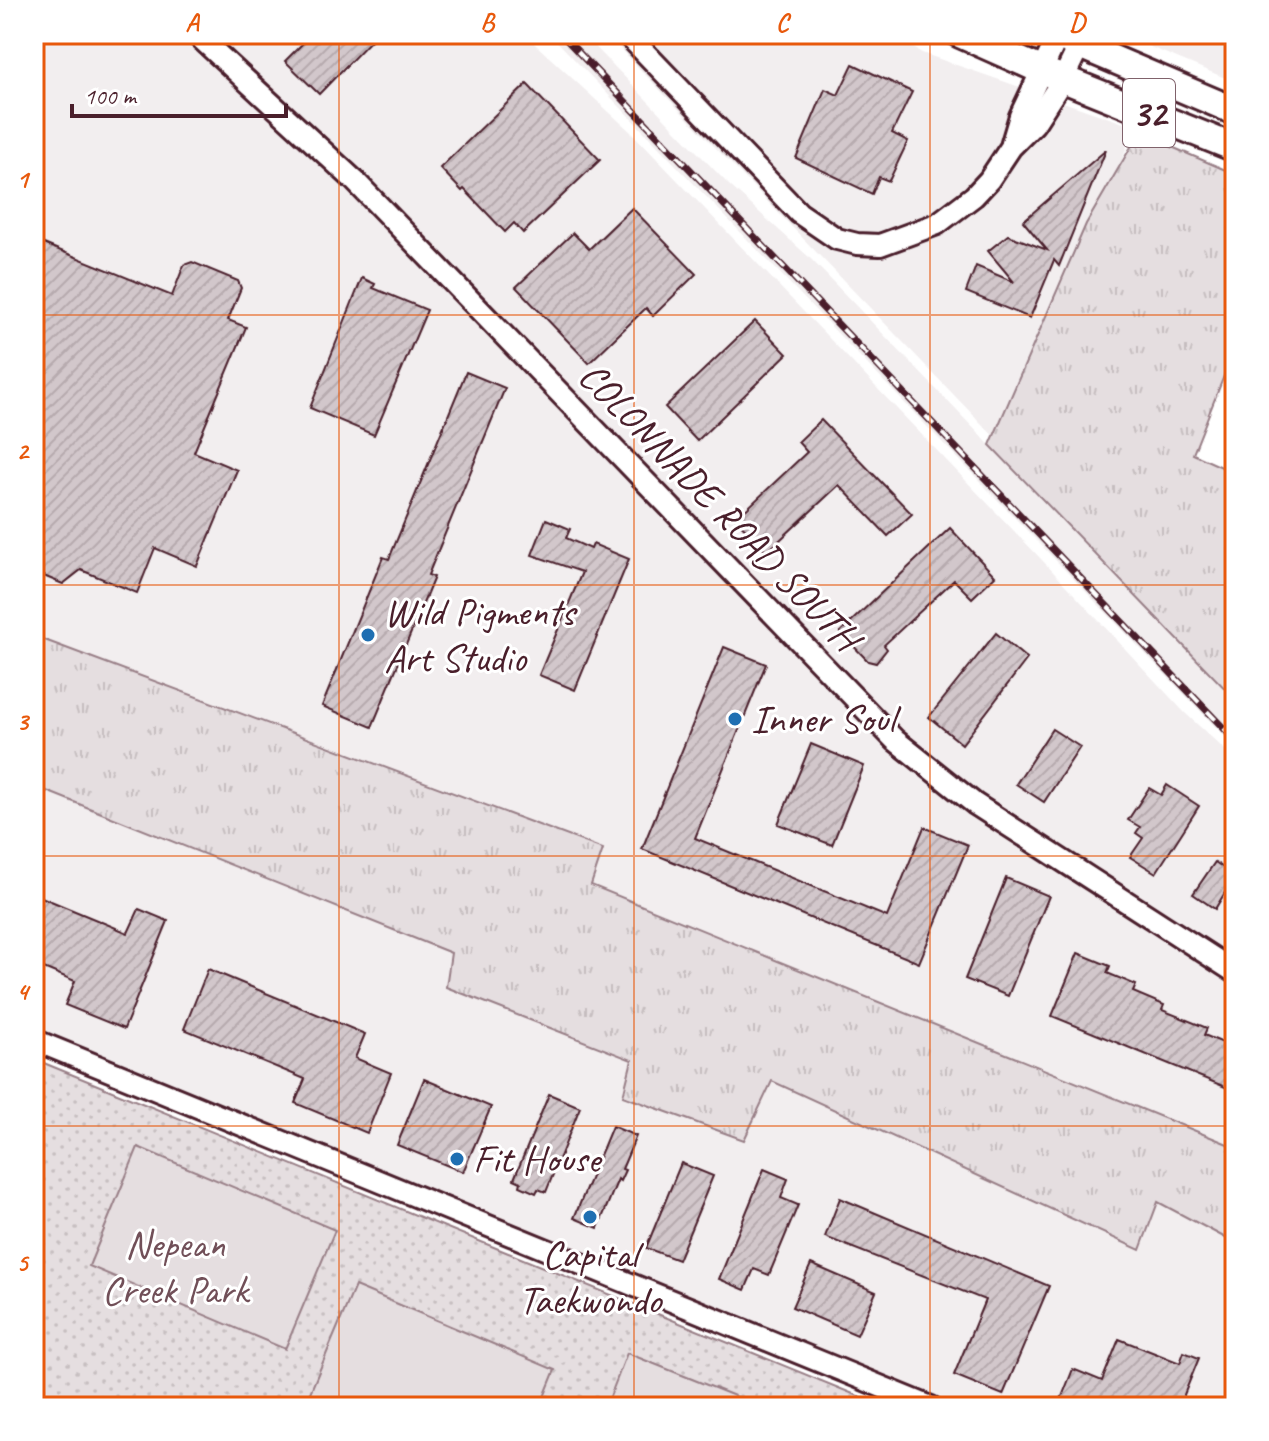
<svg xmlns="http://www.w3.org/2000/svg" width="1269" height="1441" viewBox="0 0 1269 1441" font-family="Caveat,sans-serif">
<defs>
<pattern id="grass-tufts" width="24" height="20" patternUnits="userSpaceOnUse" patternTransform="scale(2)"><rect width="24" height="20" fill="#e5dee0"/><path d="M3 7l-1-3M5 7V3M7 7l1-3M15 17l-1-3M17 17v-4M19 17l1-3" fill="none" stroke="#c6bec0"/></pattern>
<pattern id="park-dots" width="8" height="8" patternUnits="userSpaceOnUse" patternTransform="scale(2)"><rect width="8" height="8" fill="#e5dee0"/><path d="M2 2h.1M6 6h.1" fill="none" stroke="#c6bec0" stroke-width="1.8" stroke-linecap="round"/></pattern>
<pattern id="water-rules" width="6" height="5" patternUnits="userSpaceOnUse" patternTransform="scale(2)"><rect width="6" height="5" fill="#c1b3b6"/><path d="M0 2.5h6" fill="none" stroke="#9f9194"/></pattern>
<pattern id="building-hatch" width="6" height="6" patternUnits="userSpaceOnUse" patternTransform="scale(2)"><rect width="6" height="6" fill="#d2c7cb"/><path d="M-1 1l2-2M0 6l6-6M5 7l2-2" fill="none" stroke="#b6aaae"/></pattern>
</defs>
<rect width="100%" height="100%" fill="#fff"/>
<filter id="ink" filterUnits="userSpaceOnUse"><feTurbulence type="fractalNoise" baseFrequency=".0125" numOctaves="2"/><feDisplacementMap in="SourceGraphic" scale="16" xChannelSelector="R" yChannelSelector="G"/><feConvolveMatrix kernelMatrix="1 2 1 2 8 2 1 2 1" color-interpolation-filters="sRGB"/></filter>
<g filter="url(#ink)">
<g fill="#f2eeef">
<path d="M 34,34 L 524,34 L 632,133 L 1042,560 L 1185,713 L 1235,759 L 1235,1147 L 591,885 L 603,849 L 34,636 Z"/>
<path d="M 550,34 L 583,34 L 729,185 L 810,258 L 1185,648 L 1235,701 L 1235,747 Z"/>
<path d="M 606,34 L 889,34 L 922,53 L 1135,127 L 1006,449 Z"/>
<path d="M 1119,34 L 1235,34 L 1235,82 Z"/>
<path d="M 34,786 L 451,953 L 447,987 L 633,1061 L 623,1096 L 744,1140 L 772,1081 L 1140,1250 L 1158,1201 L 1235,1243 L 1235,1407 L 960,1407 L 34,1027 Z"/>
</g>
<g fill="url(#grass-tufts)" stroke="#987e86" stroke-width="2">
<path d="M 1139,133 L 1235,174 L 1235,348 L 1193,454 L 1235,473 L 1235,699 L 990,445 L 1086,224 Z"/>
<path d="M 34,636 L 603,849 L 591,885 L 1235,1147 L 1235,1243 L 1158,1202 L 1140,1250 L 772,1081 L 744,1140 L 623,1096 L 632,1060 L 446,987 L 451,953 L 34,786 Z"/>
</g>
<path fill="url(#park-dots)" stroke="#987e86" stroke-width="2" d="M 34,1059 L 885,1407 L 34,1407 Z"/>
<g fill="#e5dee0" stroke="#987e86" stroke-width="2">
<path d="M 138,1147 L 335,1230 L 285,1349 L 89,1266 Z"/>
<path d="M 355,1286 L 555,1370 L 540,1407 L 304,1407 Z"/>
<path d="M 627,1353 L 762,1407 L 606,1407 Z"/>
</g>
<path fill="url(#water-rules)" stroke="#91787e" stroke-width="2" d="M 73,1395 L 96,1407 L 34,1407 L 34,1401 Z"/>
<g fill="url(#building-hatch)" stroke="#4a1f2b" stroke-width="2">
<path d="M 312,34 L 377,34 L 319,94 L 285,61 Z"/>
<path d="M 853,64 L 912,92 L 892,133 L 908,141 L 889,181 L 879,177 L 872,194 L 796,158 L 825,89 L 838,95 Z"/>
<path d="M 527,84 L 600,160 L 523,233 L 514,223 L 505,232 L 464,189 L 462,191 L 440,168 Z"/>
<path d="M 1106,150 L 1059,266 L 1054,260 L 1030,318 L 966,292 L 976,266 L 1014,282 L 988,251 L 1008,235 L 1047,250 L 1023,221 Z"/>
<path d="M 632,208 L 696,274 L 653,316 L 646,308 L 589,363 L 516,287 L 573,233 L 589,249 Z"/>
<path d="M 34,240 L 172,296 L 184,265 L 192,262 L 238,281 L 241,288 L 228,320 L 246,327 L 194,452 L 237,470 L 197,566 L 155,548 L 137,593 L 81,570 L 63,584 L 34,572 Z"/>
<path d="M 362,278 L 375,284 L 373,288 L 427,310 L 374,435 L 310,408 Z"/>
<path d="M 755,321 L 787,354 L 697,441 L 665,407 Z"/>
<path d="M 466,372 L 505,388 L 428,575 L 434,577 L 372,727 L 322,706 L 383,557 L 389,559 Z"/>
<path d="M 821,420 L 912,514 L 888,536 L 839,485 L 767,552 L 736,519 L 807,452 L 798,442 Z"/>
<path d="M 546,519 L 570,529 L 566,538 L 591,549 L 593,544 L 629,559 L 575,690 L 539,675 L 582,572 L 532,555 Z"/>
<path d="M 950,528 L 995,576 L 972,598 L 954,580 L 884,645 L 887,649 L 876,663 L 868,661 L 840,632 Z"/>
<path d="M 996,633 L 1027,659 L 962,744 L 929,717 Z"/>
<path d="M 724,647 L 766,664 L 695,838 L 887,917 L 924,827 L 968,845 L 919,963 L 642,849 Z"/>
<path d="M 1052,729 L 1080,747 L 1044,802 L 1016,784 Z"/>
<path d="M 811,744 L 864,766 L 832,845 L 778,824 Z"/>
<path d="M 1167,785 L 1199,806 L 1156,873 L 1130,857 L 1143,838 L 1136,833 L 1140,827 L 1128,820 L 1149,788 L 1161,795 Z"/>
<path d="M 1215,862 L 1235,876 L 1215,909 L 1193,894 Z"/>
<path d="M 1006,878 L 1049,896 L 1008,996 L 965,979 Z"/>
<path d="M 34,894 L 128,933 L 139,909 L 168,921 L 124,1029 L 65,1005 L 75,981 L 34,964 Z"/>
<path d="M 1078,953 L 1110,966 L 1107,973 L 1136,985 L 1133,992 L 1164,1005 L 1162,1010 L 1207,1028 L 1204,1035 L 1235,1048 L 1235,1091 L 1052,1016 Z"/>
<path d="M 208,969 L 365,1034 L 355,1058 L 391,1073 L 367,1133 L 295,1103 L 305,1079 L 184,1029 Z"/>
<path d="M 424,1079 L 491,1107 L 463,1172 L 397,1145 Z"/>
<path d="M 549,1094 L 580,1107 L 546,1192 L 538,1189 L 536,1193 L 520,1186 L 521,1182 L 514,1179 Z"/>
<path d="M 612,1126 L 636,1136 L 622,1169 L 625,1170 L 620,1181 L 618,1179 L 598,1228 L 574,1218 Z"/>
<path d="M 681,1163 L 713,1176 L 678,1260 L 646,1248 Z"/>
<path d="M 764,1169 L 788,1179 L 781,1198 L 798,1205 L 769,1275 L 754,1269 L 745,1290 L 719,1279 Z"/>
<path d="M 840,1198 L 1049,1286 L 1003,1395 L 954,1375 L 985,1300 L 825,1237 Z"/>
<path d="M 811,1264 L 876,1292 L 857,1335 L 792,1307 Z"/>
<path d="M 1119,1339 L 1180,1363 L 1184,1352 L 1199,1358 L 1179,1407 L 1058,1407 L 1073,1369 L 1102,1381 Z"/>
</g>
<g fill="none" stroke-linecap="round" stroke-linejoin="round">
<defs>
<g id="minor">
<path d="M 196,34 L 354,180 L 895,740 L 975,804 L 1235,972"/>
<path d="M 627,34 L 799,213 L 837,239 L 857,244 L 880,245 L 937,224 L 974,196 L 989,180 L 1011,147 L 1034,124 L 1063,79 L 1085,34"/>
<path d="M 1012,143 L 1020,116 L 1059,34"/>
<path d="M 34,1040 L 931,1407"/>
</g>
<g id="major">
<path d="M 960,34 L 1041,70 L 1235,148"/>
<path d="M 1054,34 L 1235,111"/>
</g>
</defs>
<use href="#minor" stroke="#4a1f2b" stroke-width="26"/>
<use href="#major" stroke="#4a1f2b" stroke-width="32"/>
<use href="#minor" stroke="#fff" stroke-width="20"/>
<use href="#major" stroke="#fff" stroke-width="26"/>
<defs>
<path id="rail" d="M 561,34 L 1235,740"/>
</defs>
<use href="#rail" stroke="#4a1f2b" stroke-width="7"/>
<use href="#rail" stroke="#fff" stroke-width="4" stroke-dasharray="12" stroke-linecap="butt"/>
</g>
</g>
<path fill="none" stroke="#e8590c" stroke-width="2" stroke-opacity="0.55" d="M 339,34 L 339,1407M 634,34 L 634,1407M 930,34 L 930,1407M 34,315 L 1235,315M 34,585 L 1235,585M 34,856 L 1235,856M 34,1126 L 1235,1126"/>
<g fill="#1f6fb2" stroke="#fff" stroke-width="3">
<circle cx="368" cy="635" r="8"/>
<circle cx="735" cy="719" r="8"/>
<circle cx="457" cy="1159" r="8"/>
<circle cx="590" cy="1217" r="8"/>
</g>
<g text-anchor="middle" dominant-baseline="central" stroke-width="6" stroke-linejoin="round" paint-order="stroke">
<rect fill="#fff" stroke="#80626b" stroke-width="2" x="1123" y="79" width="52" height="68" rx="6"/>
<g font-size="38" font-weight="bold" fill="#4a1f2b">
<text x="1149" y="113">32</text>
</g>
<g font-size="40" fill="#4a1f2b" stroke="#fff">
<text transform="translate(719 506) rotate(46)">COLONNADE ROAD SOUTH</text>
</g>
<g font-size="40" fill="#4a1f2b" stroke="#fff" text-anchor="start">
<text x="384" y="612">Wild Pigments<tspan x="384" dy="46">Art Studio</tspan></text>
<text x="751" y="719">Inner Soul</text>
<text x="473" y="1159">Fit House</text>
<text x="590" y="1254" text-anchor="middle">Capital<tspan x="590" dy="46">Taekwondo</tspan></text>
</g>
<g font-size="40" fill="#714f58" stroke="#fff">
<text x="175" y="1244">Nepean<tspan x="175" dy="46">Creek Park</tspan></text>
</g>
</g>
<rect width="1269" height="1441" fill="none" stroke="#fff" stroke-width="88"/>
<path d="M72 104v12h214v-12" fill="none" stroke="#4a1f2b" stroke-width="4"/>
<text x="84" y="104" font-size="24" fill="#4a1f2b" stroke="#ffffff" stroke-width="6" paint-order="stroke">100 m</text>
<rect x="44" y="44" width="1181" height="1353" fill="none" stroke="#e8590c" stroke-width="3"/>
<g font-size="26" text-anchor="middle" font-weight="bold" fill="#e8590c">
<text x="192" y="31">A</text>
<text x="487" y="31">B</text>
<text x="782" y="31">C</text>
<text x="1077" y="31">D</text>
<text x="22" y="188">1</text>
<text x="22" y="459">2</text>
<text x="22" y="730">3</text>
<text x="22" y="1000">4</text>
<text x="22" y="1271">5</text>
</g>
</svg>
